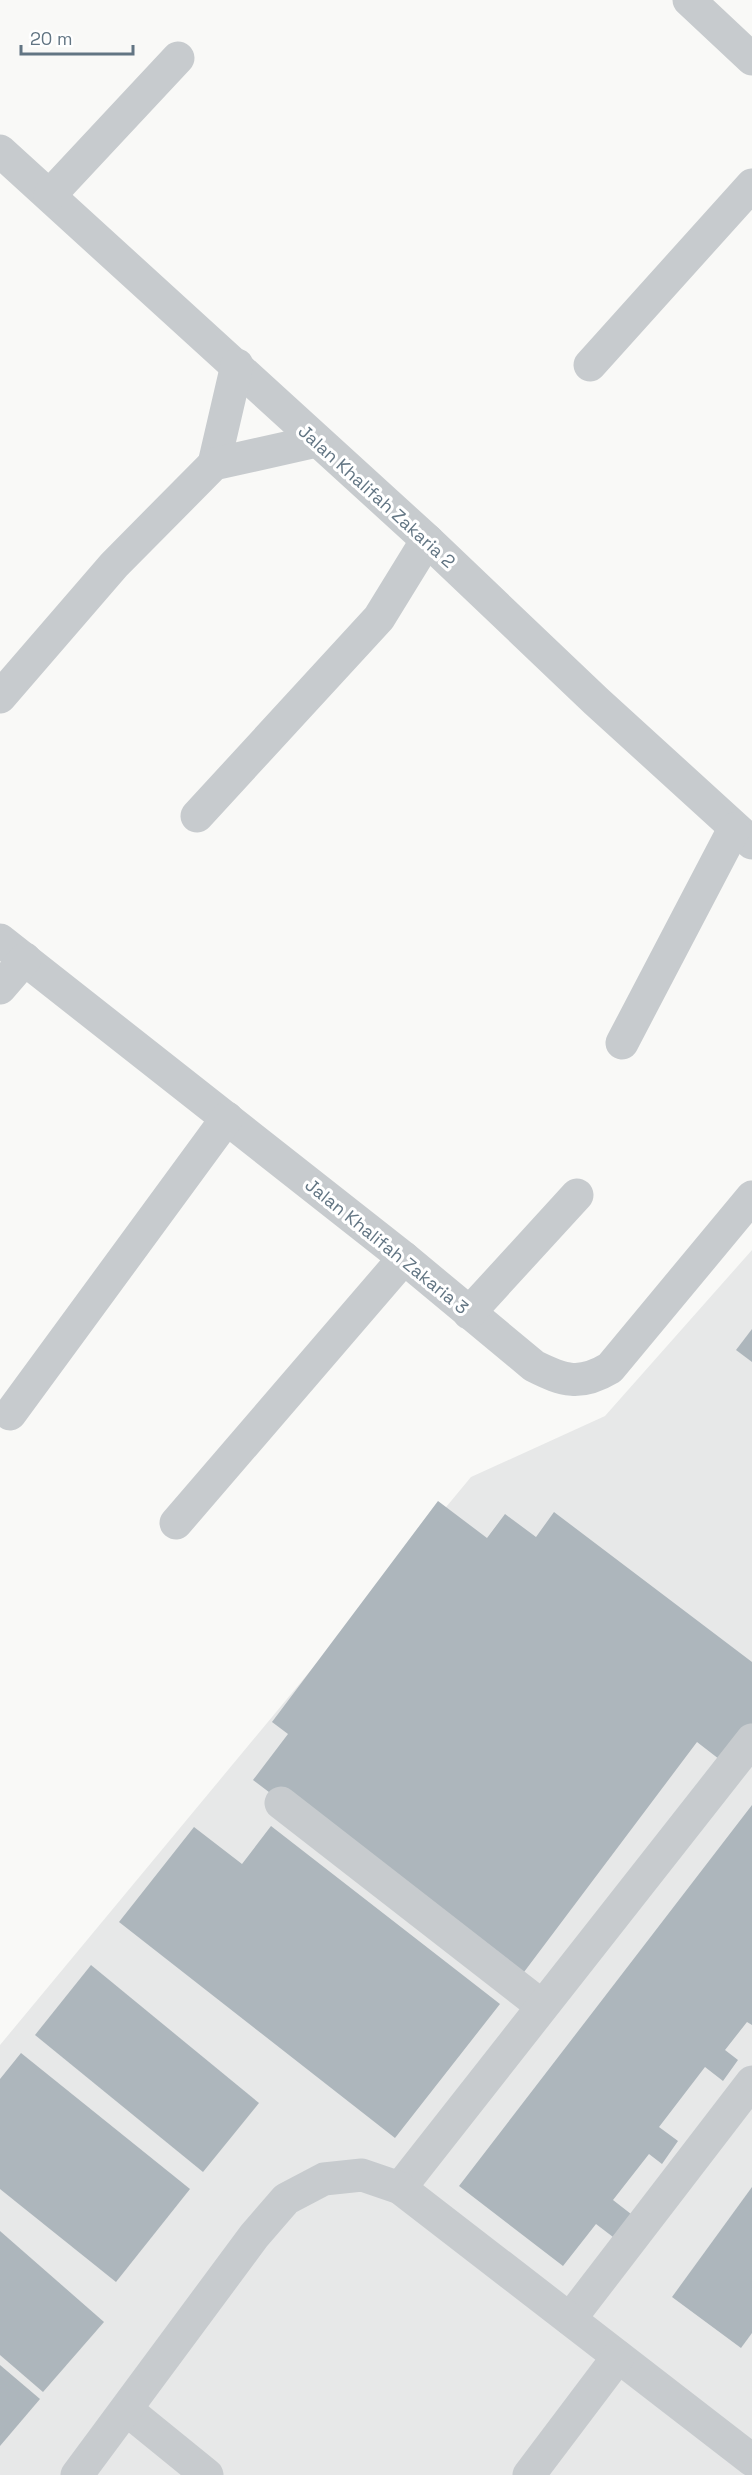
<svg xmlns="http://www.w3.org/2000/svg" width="752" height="2475" viewBox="0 0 752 2475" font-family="'Space Grotesk',sans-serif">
<rect width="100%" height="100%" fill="#f9f9f7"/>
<path fill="#e7e8e8" d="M 752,1250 L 752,2475 L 0,2475 L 0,2045 L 471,1477 L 605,1416 Z"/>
<g fill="#adb6bc">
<path d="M 752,1329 L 752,1362 L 736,1350 Z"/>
<path d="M 438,1501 L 487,1538 L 505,1514 L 536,1537 L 554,1512 L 752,1662 L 752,1734 L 728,1766 L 697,1742 L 518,1980 L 253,1780 L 288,1734 L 272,1722 Z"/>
<path d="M 752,1805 L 752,2025 L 747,2022 L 725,2050 L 738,2060 L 723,2081 L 705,2067 L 659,2127 L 678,2141 L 662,2164 L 649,2154 L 613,2200 L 631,2214 L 613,2237 L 596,2224 L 563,2266 L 459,2186 Z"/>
<path d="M 271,1826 L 500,2004 L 395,2138 L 119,1922 L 194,1827 L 242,1864 Z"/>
<path d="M 91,1965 L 259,2103 L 203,2172 L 35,2035 Z"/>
<path d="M 21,2053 L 190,2189 L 116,2282 L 0,2189 L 0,2079 Z"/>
<path d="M 752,2187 L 752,2333 L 741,2348 L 672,2297 Z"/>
<path d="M 0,2231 L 104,2322 L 43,2392 L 0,2355 Z"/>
<path d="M 0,2365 L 40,2399 L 0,2446 Z"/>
</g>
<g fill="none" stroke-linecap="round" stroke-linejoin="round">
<g stroke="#c7cbce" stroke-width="33">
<path d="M 689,0 L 752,59"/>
<path d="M 0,151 L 427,540 L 596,701 L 752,843"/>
<path d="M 50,195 L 178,58"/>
<path d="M 590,365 L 752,185"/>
<path d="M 214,464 L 237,365"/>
<path d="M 0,697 L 114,565 L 214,464 L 317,441"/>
<path d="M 197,816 L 379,618 L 427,540"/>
<path d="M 0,940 L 404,1258 L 534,1366 C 564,1381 580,1386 610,1368 L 752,1197"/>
<path d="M 0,988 L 25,959"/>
<path d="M 622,1043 L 734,829"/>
<path d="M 469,1313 L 577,1195"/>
<path d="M 10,1414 L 227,1118"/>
<path d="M 176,1523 L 404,1258"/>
<path d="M 281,1803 L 542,2006"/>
<path d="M 400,2188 L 752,1740"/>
<path d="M 570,2319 L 752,2082"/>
<path d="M 127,2410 L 207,2475"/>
<path d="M 77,2475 L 254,2236 L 286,2199 L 324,2179 L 362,2175 L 400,2188 L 752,2460"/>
<path d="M 529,2475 L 618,2357"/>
</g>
</g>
<g text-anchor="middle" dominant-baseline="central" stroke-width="6" stroke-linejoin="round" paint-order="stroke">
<g font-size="18" fill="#627583" stroke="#fff">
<text transform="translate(377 496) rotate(42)">Jalan Khalifah Zakaria 2</text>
<text transform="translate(387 1246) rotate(39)">Jalan Khalifah Zakaria 3</text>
</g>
</g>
<path d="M21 45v9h112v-9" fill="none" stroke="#627583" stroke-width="3"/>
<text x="30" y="45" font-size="18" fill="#627583" stroke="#ffffff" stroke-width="4.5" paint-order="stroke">20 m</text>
</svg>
